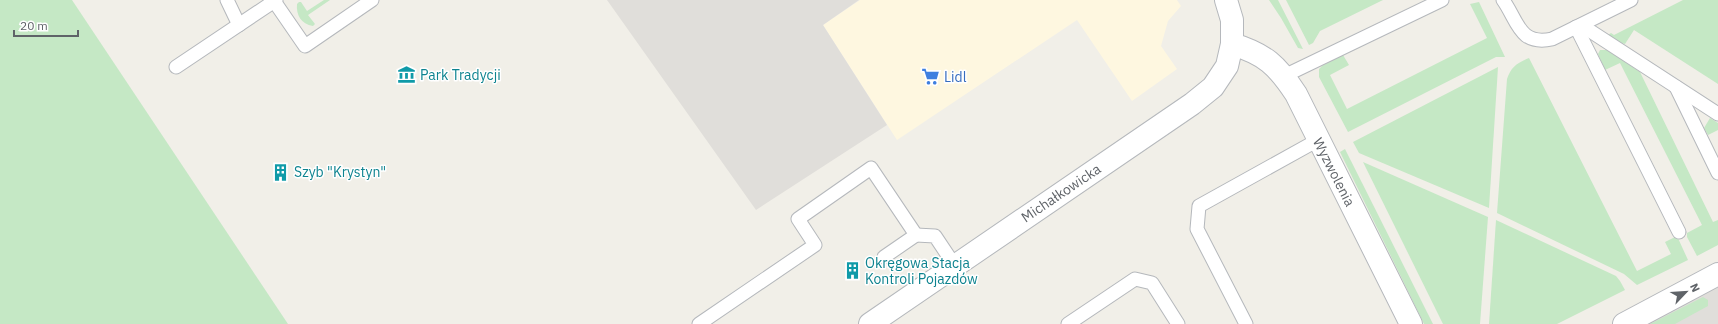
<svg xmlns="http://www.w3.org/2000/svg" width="1718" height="324" viewBox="0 0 1718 324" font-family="'IBM Plex Sans',sans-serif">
<rect width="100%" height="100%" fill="#f1efe8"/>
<path fill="#fef7e0" d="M 860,0 L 1177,0 L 1181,6 L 1168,21 L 1161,46 L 1177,69 L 1132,101 L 1077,20 L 897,140 L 823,25 Z"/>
<g fill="#e0deda">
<path d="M 607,0 L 859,0 L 823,25 L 887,125 L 756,210 Z"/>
<path d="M 1718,277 L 1718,324 L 1625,324 Z"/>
</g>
<g fill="#c5e8c5">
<path d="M 0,0 L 72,0 L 288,324 L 0,324 Z"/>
<path d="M 324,0 L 330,0 L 308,15 L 315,24 L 313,26 C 301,24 296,15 297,4 L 299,2 L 301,2 L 307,11 Z"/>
<path d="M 1269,0 L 1278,0 L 1303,49 L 1298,48 L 1281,18 Z"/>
<path d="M 1286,0 L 1383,0 L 1320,31 L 1313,43 L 1309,45 Z"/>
<path d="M 1683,0 L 1718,0 L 1718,84 L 1634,30 L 1625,44 L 1611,40 L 1608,35 L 1611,33 L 1614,35 Z"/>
<path d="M 1479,2 L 1505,57 L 1496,57 L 1348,132 L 1319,77 L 1319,69 L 1322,66 L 1343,55 L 1349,65 L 1330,75 L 1347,109 L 1487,38 L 1470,4 Z"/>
<path d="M 1600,50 L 1607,50 L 1640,72 L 1713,222 L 1718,220 L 1718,245 L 1697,256 L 1687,237 L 1687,233 L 1702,225 L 1620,63 L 1605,70 L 1598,54 Z"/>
<path d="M 1529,58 L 1637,271 L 1671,254 L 1665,242 L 1677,236 L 1688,260 L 1637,285 L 1624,274 L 1497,213 L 1507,79 C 1511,67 1517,63 1529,58 Z"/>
<path d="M 1498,67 L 1489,208 L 1359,153 L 1353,142 Z"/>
<path d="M 1710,118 L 1718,123 L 1718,130 L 1708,135 L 1704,128 Z"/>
<path d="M 1345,149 L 1433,324 L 1424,324 L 1340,152 Z"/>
<path d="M 1363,162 L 1488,217 L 1480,324 L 1443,324 Z"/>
<path d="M 1496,220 L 1616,276 L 1620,281 L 1625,290 L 1557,324 L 1489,324 Z"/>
<path d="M 1703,297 L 1708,300 L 1708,306 L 1675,324 L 1650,324 Z"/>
</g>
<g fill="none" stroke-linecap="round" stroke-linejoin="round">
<defs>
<g id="service">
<path d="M 227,0 L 239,25"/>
<path d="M 1503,0 C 1518,21 1519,46 1552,39 L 1631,0"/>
<path d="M 274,1 L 305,46 L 372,0"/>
<path d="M 1581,25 L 1718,114"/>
<path d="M 1576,27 L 1679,232"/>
<path d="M 176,67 L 276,0"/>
<path d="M 1284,76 L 1442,0"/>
<path d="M 1676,87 L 1718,173"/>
<path d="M 916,235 L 935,236 L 955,266"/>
<path d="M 699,324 L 815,245 L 798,219 L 871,168 L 916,235 L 884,257"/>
<path d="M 1068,324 L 1135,279 L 1152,283 L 1178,324"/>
<path d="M 1246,324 L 1197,229 L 1199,206 L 1318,140"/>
</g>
<g id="minor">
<path d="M 1232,44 C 1265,54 1277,65 1296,94 L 1411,324"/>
<path d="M 1624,324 L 1718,274"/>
</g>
<path id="tertiary" d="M 870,324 L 1192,104 L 1213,87 L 1227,66 L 1232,44 L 1232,20 L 1226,0"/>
</defs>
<use href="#service" stroke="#b5b8bc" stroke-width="15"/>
<use href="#minor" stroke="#b5b8bc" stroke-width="24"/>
<use href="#tertiary" stroke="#b5b8bc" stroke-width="24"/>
<use href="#service" stroke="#fff" stroke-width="13"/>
<use href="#minor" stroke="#fff" stroke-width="22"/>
<use href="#tertiary" stroke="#fff" stroke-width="22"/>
</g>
<defs>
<symbol id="museum-bare" viewBox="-9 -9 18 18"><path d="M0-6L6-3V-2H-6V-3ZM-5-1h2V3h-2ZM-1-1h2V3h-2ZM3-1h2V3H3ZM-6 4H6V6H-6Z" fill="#0f9aa8" stroke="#fff" stroke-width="2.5" paint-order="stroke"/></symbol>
<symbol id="supermarket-bare" viewBox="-9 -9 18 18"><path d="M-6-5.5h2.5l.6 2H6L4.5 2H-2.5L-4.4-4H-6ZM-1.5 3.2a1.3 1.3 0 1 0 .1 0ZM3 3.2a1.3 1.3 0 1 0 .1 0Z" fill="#3f7fe0" stroke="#fff" stroke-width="2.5" paint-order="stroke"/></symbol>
<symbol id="building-bare" viewBox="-9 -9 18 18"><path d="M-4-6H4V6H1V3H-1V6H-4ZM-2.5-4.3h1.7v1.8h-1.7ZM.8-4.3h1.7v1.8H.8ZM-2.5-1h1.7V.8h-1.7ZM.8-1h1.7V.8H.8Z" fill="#0f9aa8" stroke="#fff" stroke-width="2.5" paint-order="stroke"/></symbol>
</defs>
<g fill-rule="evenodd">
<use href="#museum-bare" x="394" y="62" width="25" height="25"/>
<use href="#supermarket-bare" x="918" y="64" width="25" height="25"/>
<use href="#building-bare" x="268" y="160" width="25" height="25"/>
<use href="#building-bare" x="840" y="258" width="25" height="25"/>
</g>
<g text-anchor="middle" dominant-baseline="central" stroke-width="3" stroke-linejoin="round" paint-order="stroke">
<g font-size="14" fill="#0d838f" stroke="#fff" text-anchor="start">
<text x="420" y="75">Park Tradycji</text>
<text x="294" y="172">Szyb "Krystyn"</text>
<text x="865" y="263">Okręgowa Stacja<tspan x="865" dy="16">Kontroli Pojazdów</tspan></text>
</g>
<g font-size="14" fill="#366cbe" stroke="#fff" text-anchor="start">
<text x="944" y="77">Lidl</text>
</g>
<g font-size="14" fill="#5f6368" stroke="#fff">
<text transform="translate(1334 172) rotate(63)">Wyzwolenia</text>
<text transform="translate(1061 193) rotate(-34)">Michałkowicka</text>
</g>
</g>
<g transform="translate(1686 292) rotate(65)" stroke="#ffffff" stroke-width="3" paint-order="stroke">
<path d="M0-3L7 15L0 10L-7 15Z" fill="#5f6368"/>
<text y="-6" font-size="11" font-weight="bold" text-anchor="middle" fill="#5f6368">N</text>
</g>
<path d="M14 30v6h64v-6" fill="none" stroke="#5f6368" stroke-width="2"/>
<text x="20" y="30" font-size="12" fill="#5f6368" stroke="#ffffff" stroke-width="3" paint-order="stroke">20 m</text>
</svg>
